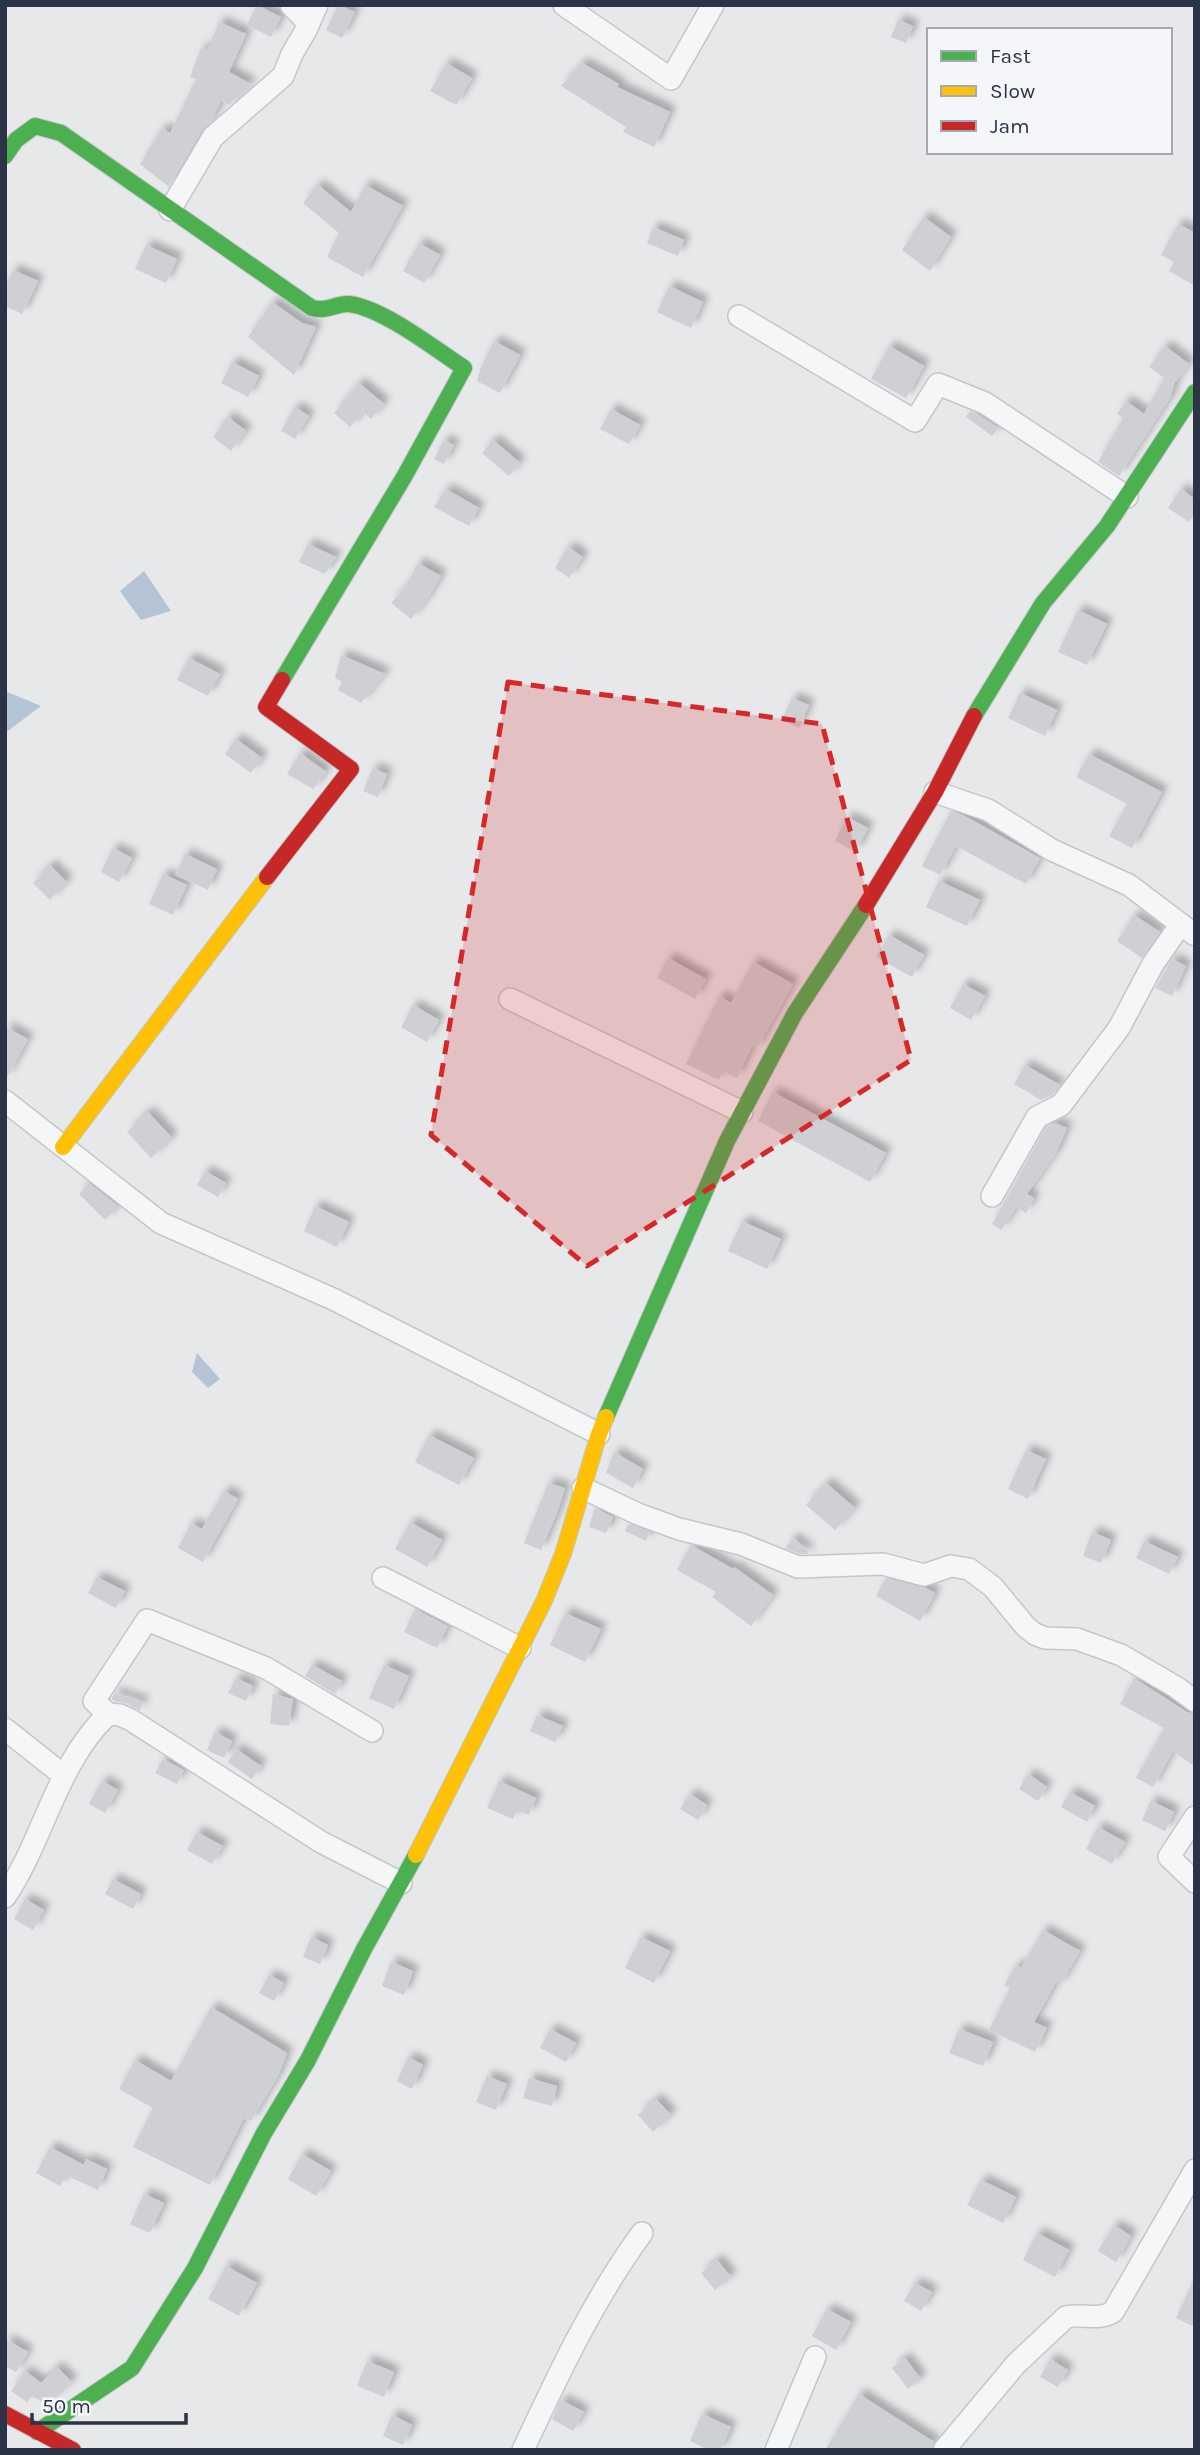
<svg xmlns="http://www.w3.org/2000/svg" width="1200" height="2455" viewBox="0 0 1200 2455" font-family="Karla,sans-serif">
<defs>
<filter id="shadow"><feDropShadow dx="6" dy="-6" stdDeviation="3.5" flood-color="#0004"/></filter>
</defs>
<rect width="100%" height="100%" fill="#e6e8ea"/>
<g fill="#b4c4d5">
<path d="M 144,571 L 171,611 L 141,620 L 120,591 Z"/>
<path d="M 5,691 L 41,706 L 5,733 Z"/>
<path d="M 197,1353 L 220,1379 L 208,1388 L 192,1372 Z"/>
</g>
<g fill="#ced0d3" filter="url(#shadow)">
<path d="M 257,5 L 281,17 L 271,37 L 247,25 Z"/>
<path d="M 338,5 L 355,12 L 342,38 L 326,30 Z"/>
<path d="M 898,20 L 913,26 L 906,43 L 891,37 Z"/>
<path d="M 219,22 L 246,34 L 229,72 L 251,84 L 229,105 L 221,101 L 211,121 L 202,130 L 169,187 L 140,164 L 162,128 L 170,133 L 196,79 L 190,77 L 201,48 L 207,50 Z"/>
<path d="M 446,63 L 472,78 L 456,105 L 430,91 Z"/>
<path d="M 582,63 L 619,84 L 617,87 L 670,112 L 654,147 L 623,132 L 626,127 L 561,86 Z"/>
<path d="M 318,185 L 351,212 L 365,185 L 403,206 L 363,277 L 327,257 L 339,233 L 303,203 Z"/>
<path d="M 924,217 L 951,237 L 930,271 L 902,250 Z"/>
<path d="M 1178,224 L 1195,233 L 1195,286 L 1169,271 L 1174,262 L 1161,255 Z"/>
<path d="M 653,227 L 684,240 L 678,256 L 647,243 Z"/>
<path d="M 419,243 L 440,255 L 424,283 L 403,271 Z"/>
<path d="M 146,245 L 177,259 L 166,283 L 135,269 Z"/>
<path d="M 13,270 L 38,281 L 22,314 L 5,306 L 5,286 Z"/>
<path d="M 669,286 L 703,302 L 691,328 L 657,312 Z"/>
<path d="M 272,302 L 302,323 L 316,327 L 294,375 L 248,337 Z"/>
<path d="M 494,341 L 520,355 L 500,393 L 477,381 L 481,367 Z"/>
<path d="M 889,346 L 924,366 L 906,398 L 871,379 Z"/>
<path d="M 1165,346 L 1189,364 L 1175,382 L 1170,398 L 1119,476 L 1098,462 L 1123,418 L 1117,414 L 1126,401 L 1144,414 L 1164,378 L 1149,367 Z"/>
<path d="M 232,362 L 259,376 L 248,397 L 221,383 Z"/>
<path d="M 359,383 L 384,404 L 371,419 L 363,412 L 350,427 L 334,413 Z"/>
<path d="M 295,407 L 309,416 L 295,439 L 281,431 Z"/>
<path d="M 611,409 L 640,425 L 629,444 L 600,429 Z"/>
<path d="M 970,411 L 998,428 L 992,436 L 966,417 Z"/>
<path d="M 228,417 L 246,431 L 231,451 L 213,437 Z"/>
<path d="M 444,440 L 454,445 L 444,464 L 434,459 Z"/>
<path d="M 493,440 L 520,463 L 509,476 L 482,453 Z"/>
<path d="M 446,489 L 479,508 L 469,526 L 434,507 Z"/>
<path d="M 1181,489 L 1195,499 L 1195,514 L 1189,522 L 1168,508 Z"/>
<path d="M 308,544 L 336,557 L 325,574 L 299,562 Z"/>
<path d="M 568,547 L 583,557 L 569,578 L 555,568 Z"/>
<path d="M 418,563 L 441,576 L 428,598 L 411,619 L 391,603 L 406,586 Z"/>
<path d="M 1078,610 L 1107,624 L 1087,665 L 1058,652 Z"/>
<path d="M 341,655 L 385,674 L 361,703 L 338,690 L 342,682 L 335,678 Z"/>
<path d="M 189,658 L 220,674 L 208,696 L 177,680 Z"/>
<path d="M 1020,693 L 1057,710 L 1045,736 L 1008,718 Z"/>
<path d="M 792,698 L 809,705 L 799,728 L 782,720 Z"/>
<path d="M 236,739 L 262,758 L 251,773 L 225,754 Z"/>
<path d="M 300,753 L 326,772 L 313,789 L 287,774 Z"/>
<path d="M 1089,754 L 1162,792 L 1132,848 L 1109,836 L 1127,804 L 1076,777 Z"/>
<path d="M 373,768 L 387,774 L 378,797 L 363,791 Z"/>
<path d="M 951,811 L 963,815 L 1040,858 L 1026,884 L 956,846 L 940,875 L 922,866 Z"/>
<path d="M 847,817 L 868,828 L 856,852 L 835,841 Z"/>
<path d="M 113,848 L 132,858 L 119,882 L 101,872 Z"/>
<path d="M 185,854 L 217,869 L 208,890 L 175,875 Z"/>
<path d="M 50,865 L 67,882 L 50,900 L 33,883 Z"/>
<path d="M 163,874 L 187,885 L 173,915 L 149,904 Z"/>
<path d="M 939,881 L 980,900 L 967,926 L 926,907 Z"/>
<path d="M 1134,915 L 1160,932 L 1142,958 L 1117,941 Z"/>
<path d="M 889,935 L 924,955 L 912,977 L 876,957 Z"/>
<path d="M 668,958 L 706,979 L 695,999 L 657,978 Z"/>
<path d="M 1172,959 L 1186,966 L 1172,996 L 1155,988 Z"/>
<path d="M 753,962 L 793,984 L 757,1048 L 752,1046 L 737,1078 L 723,1071 L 719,1080 L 686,1064 L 719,996 L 731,1003 Z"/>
<path d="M 963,984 L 985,996 L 971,1020 L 950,1008 Z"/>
<path d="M 413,1005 L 439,1020 L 427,1042 L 401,1027 Z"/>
<path d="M 5,1027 L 28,1039 L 5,1081 Z"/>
<path d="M 1025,1065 L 1060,1085 L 1052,1095 L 1041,1100 L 1014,1084 Z"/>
<path d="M 773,1092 L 886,1153 L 870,1182 L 758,1121 Z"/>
<path d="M 148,1112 L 172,1138 L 151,1158 L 127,1132 Z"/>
<path d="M 1055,1123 L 1067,1128 L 1056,1153 L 1027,1194 L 1034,1198 L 1026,1213 L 1017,1207 L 1001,1230 L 992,1224 L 1046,1127 Z"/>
<path d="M 205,1171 L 226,1183 L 218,1197 L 197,1185 Z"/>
<path d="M 89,1183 L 118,1206 L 105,1220 L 79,1194 Z"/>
<path d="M 315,1206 L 349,1222 L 337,1247 L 304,1231 Z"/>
<path d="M 742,1221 L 781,1239 L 767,1269 L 728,1251 Z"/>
<path d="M 429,1435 L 474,1458 L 459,1485 L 415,1462 Z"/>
<path d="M 1026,1450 L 1046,1459 L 1028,1499 L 1008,1489 Z"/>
<path d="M 614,1452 L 643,1469 L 633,1488 L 606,1473 Z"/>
<path d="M 548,1483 L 565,1488 L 557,1513 L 541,1550 L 524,1543 Z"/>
<path d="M 826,1483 L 855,1508 L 835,1530 L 806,1505 Z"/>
<path d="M 224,1491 L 238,1499 L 203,1562 L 178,1548 L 191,1523 L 202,1529 Z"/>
<path d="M 595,1508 L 613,1517 L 606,1533 L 589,1527 Z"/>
<path d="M 410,1522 L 442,1540 L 427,1567 L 395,1549 Z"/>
<path d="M 628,1524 L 650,1532 L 646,1541 L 625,1531 Z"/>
<path d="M 1092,1532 L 1111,1540 L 1101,1563 L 1083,1556 Z"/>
<path d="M 793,1538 L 809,1552 L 807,1554 L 800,1554 L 785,1548 Z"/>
<path d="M 1144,1541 L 1178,1557 L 1169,1574 L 1136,1558 Z"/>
<path d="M 691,1545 L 733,1569 L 734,1567 L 773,1595 L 751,1626 L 712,1597 L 716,1592 L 677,1570 Z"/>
<path d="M 97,1577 L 125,1591 L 116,1608 L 88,1593 Z"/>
<path d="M 886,1578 L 926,1588 L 935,1593 L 920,1621 L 876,1596 Z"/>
<path d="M 415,1609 L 448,1626 L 437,1648 L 404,1632 Z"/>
<path d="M 565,1613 L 601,1629 L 585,1662 L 550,1645 Z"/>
<path d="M 312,1665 L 342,1681 L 335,1694 L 305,1676 Z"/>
<path d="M 384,1665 L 409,1676 L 394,1709 L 369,1698 Z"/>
<path d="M 236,1678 L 253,1686 L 246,1701 L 228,1693 Z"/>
<path d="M 1134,1678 L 1187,1712 L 1195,1714 L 1195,1767 L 1173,1751 L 1153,1787 L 1136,1778 L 1164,1728 L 1120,1704 Z"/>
<path d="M 115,1693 L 143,1702 L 140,1710 L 125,1703 L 114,1701 L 111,1699 Z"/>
<path d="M 273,1694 L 293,1699 L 289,1726 L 270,1724 Z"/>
<path d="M 537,1715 L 563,1726 L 555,1742 L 530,1731 Z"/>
<path d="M 215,1732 L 232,1741 L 224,1758 L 207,1750 Z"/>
<path d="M 236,1749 L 261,1766 L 252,1779 L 228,1762 Z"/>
<path d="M 163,1759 L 184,1770 L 177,1784 L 155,1773 Z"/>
<path d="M 1028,1774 L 1047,1787 L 1038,1801 L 1019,1789 Z"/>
<path d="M 102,1781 L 118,1790 L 105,1813 L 89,1804 Z"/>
<path d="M 499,1781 L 536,1798 L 529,1815 L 517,1810 L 513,1819 L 487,1808 Z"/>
<path d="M 1070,1792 L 1095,1806 L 1087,1822 L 1061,1807 Z"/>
<path d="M 690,1794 L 707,1805 L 698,1820 L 680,1809 Z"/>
<path d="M 1151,1801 L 1174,1812 L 1165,1831 L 1142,1820 Z"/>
<path d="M 1098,1827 L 1125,1842 L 1112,1864 L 1086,1849 Z"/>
<path d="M 197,1832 L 223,1846 L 212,1864 L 187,1850 Z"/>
<path d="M 113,1879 L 141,1894 L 133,1909 L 105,1894 Z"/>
<path d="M 25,1899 L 44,1910 L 33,1930 L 14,1919 Z"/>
<path d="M 1043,1930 L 1080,1951 L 1060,1985 L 1056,1982 L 1034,2022 L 1047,2028 L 1035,2052 L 989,2030 L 1010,1988 L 1004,1985 L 1016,1965 L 1021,1968 Z"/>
<path d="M 311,1937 L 328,1945 L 320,1964 L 303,1957 Z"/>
<path d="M 641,1937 L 670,1951 L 654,1983 L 625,1968 Z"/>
<path d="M 391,1962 L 413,1971 L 404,1995 L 382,1986 Z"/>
<path d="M 269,1975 L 284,1983 L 274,2001 L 259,1993 Z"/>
<path d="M 211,2007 L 287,2053 L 278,2076 L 251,2121 L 244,2118 L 210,2185 L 133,2147 L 153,2108 L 119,2089 L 135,2060 L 171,2081 Z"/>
<path d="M 550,2029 L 576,2043 L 566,2062 L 540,2048 Z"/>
<path d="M 959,2029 L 993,2042 L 983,2066 L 949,2053 Z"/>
<path d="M 408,2057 L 423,2065 L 412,2089 L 397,2081 Z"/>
<path d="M 487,2076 L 507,2084 L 496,2110 L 476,2102 Z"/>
<path d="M 529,2078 L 557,2086 L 552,2106 L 523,2098 Z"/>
<path d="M 656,2099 L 671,2115 L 653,2132 L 638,2115 Z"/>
<path d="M 50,2147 L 84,2165 L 86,2159 L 107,2169 L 98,2190 L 66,2175 L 60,2186 L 36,2173 Z"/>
<path d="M 302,2154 L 331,2171 L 316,2196 L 288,2179 Z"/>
<path d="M 981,2180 L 1016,2197 L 1003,2223 L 967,2205 Z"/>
<path d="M 144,2194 L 164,2203 L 150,2233 L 130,2224 Z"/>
<path d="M 1114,2225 L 1131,2236 L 1116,2262 L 1098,2251 Z"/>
<path d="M 1037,2233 L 1069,2250 L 1055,2277 L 1023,2260 Z"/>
<path d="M 717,2260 L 731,2277 L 715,2290 L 701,2273 Z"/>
<path d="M 226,2266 L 257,2283 L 239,2316 L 208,2299 Z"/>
<path d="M 1195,2277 L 1195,2327 L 1176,2318 Z"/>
<path d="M 915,2283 L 932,2292 L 921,2311 L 904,2301 Z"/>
<path d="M 827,2309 L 851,2322 L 836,2350 L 812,2336 Z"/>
<path d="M 5,2339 L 28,2352 L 16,2372 L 5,2366 Z"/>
<path d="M 905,2358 L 921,2379 L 908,2389 L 892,2368 Z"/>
<path d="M 1050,2359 L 1068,2370 L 1058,2387 L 1040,2377 Z"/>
<path d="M 367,2361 L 394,2372 L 384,2397 L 357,2386 Z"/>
<path d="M 57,2367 L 72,2382 L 47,2404 L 32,2396 L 27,2402 L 11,2391 L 25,2371 L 41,2383 Z"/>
<path d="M 859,2394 L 934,2442 L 931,2450 L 825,2450 Z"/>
<path d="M 561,2400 L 584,2412 L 573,2431 L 552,2419 Z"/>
<path d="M 702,2414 L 731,2427 L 720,2450 L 709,2450 L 690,2441 Z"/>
<path d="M 392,2415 L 412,2425 L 403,2445 L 383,2436 Z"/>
</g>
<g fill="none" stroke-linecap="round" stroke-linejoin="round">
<defs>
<g id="street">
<path d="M 291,5 L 308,23"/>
<path d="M 564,5 L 671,79 L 713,5"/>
<path d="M 170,210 L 213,137 L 283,76 L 292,54 L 306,30 L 317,5"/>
<path d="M 739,316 L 915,421 L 938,384 L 985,403 L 1127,497"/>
<path d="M 935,792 L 988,810 L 1052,850 L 1129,885 L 1195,935"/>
<path d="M 510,999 L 742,1112"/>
<path d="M 5,1101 L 161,1223 L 333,1299 L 599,1434"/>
<path d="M 992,1196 L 1037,1117 L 1061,1105 L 1119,1028 L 1153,964 L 1181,924"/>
<path d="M 583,1488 L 638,1514 L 679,1529 L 741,1544 L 798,1567 L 883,1564 L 924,1575 L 951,1566 L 969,1569 L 993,1587 L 1026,1627 L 1035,1634 L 1045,1638 L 1077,1639 L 1121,1655 L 1176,1687 L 1195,1701"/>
<path d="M 383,1578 L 520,1648"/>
<path d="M 108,1714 L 94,1701 L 147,1620 L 266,1668 L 372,1731"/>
<path d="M 5,1729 L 63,1775"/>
<path d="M 1195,1817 L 1169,1857 L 1195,1882"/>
<path d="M 5,1897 C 44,1839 56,1764 108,1714 L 120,1715 L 131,1720 L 321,1842 L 401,1883"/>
<path d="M 523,2450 C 558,2375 593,2300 642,2233"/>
<path d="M 776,2450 L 815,2357"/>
<path d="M 944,2450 L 1016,2364 L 1066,2317 C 1083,2313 1098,2321 1113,2312 L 1195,2170"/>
</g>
<g id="fast">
<path d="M 5,156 L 16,140 L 35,126 L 61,133 L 312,308 C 329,312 336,303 349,304 C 383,308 435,349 464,368 L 404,477 L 282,680"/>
<path d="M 974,716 L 1043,603 L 1107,526 L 1195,392"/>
<path d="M 606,1417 L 727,1141 L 795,1013 L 866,905"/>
<path d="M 37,2432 L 132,2368 L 195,2268 L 264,2133 L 308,2060 L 364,1949 L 416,1855"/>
</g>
<g id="slow">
<path d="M 63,1147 L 267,877"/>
<path d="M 416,1855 L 544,1601 L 563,1554 L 599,1434 L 606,1417"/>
</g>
<g id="jam">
<path d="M 267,877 L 351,769 L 266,707 L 282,680"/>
<path d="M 866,905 L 935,792 L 974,716"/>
<path d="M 5,2414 L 73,2450"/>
</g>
</defs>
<use href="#street" stroke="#c4c6c8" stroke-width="24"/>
<use href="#fast" stroke="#c4c6c8" stroke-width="18"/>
<use href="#slow" stroke="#c4c6c8" stroke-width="18"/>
<use href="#jam" stroke="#c4c6c8" stroke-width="18"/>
<use href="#street" stroke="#f5f6f7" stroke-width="21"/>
<use href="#fast" stroke="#4caf50" stroke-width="16"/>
<use href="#slow" stroke="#ffc107" stroke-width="16"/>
<use href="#jam" stroke="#c62828" stroke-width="16"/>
</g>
<path fill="#d62828" fill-opacity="0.2" stroke="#d62828" stroke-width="5" stroke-dasharray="14 9" stroke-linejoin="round" d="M 508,682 L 822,724 L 911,1060 L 587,1266 L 431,1135 Z"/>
<rect width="1200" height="2455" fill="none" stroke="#2b3445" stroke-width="14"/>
<rect x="927" y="28" width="245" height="126" fill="#f4f6f9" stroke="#a4a8b1" stroke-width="2"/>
<rect x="941" y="51" width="35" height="10" fill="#4caf50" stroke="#a4a8b1" stroke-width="2"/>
<text x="990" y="63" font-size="21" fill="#2b3445">Fast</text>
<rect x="941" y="86" width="35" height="10" fill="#ffc107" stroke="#a4a8b1" stroke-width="2"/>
<text x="990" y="98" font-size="21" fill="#2b3445">Slow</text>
<rect x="941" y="121" width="35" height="10" fill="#c62828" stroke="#a4a8b1" stroke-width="2"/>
<text x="990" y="133" font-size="21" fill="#2b3445">Jam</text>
<path d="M32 2413v10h154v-10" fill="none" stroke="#2b3445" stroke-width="3.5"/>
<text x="42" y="2413" font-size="21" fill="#2b3445" stroke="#f4f6f9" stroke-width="5" paint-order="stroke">50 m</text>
</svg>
